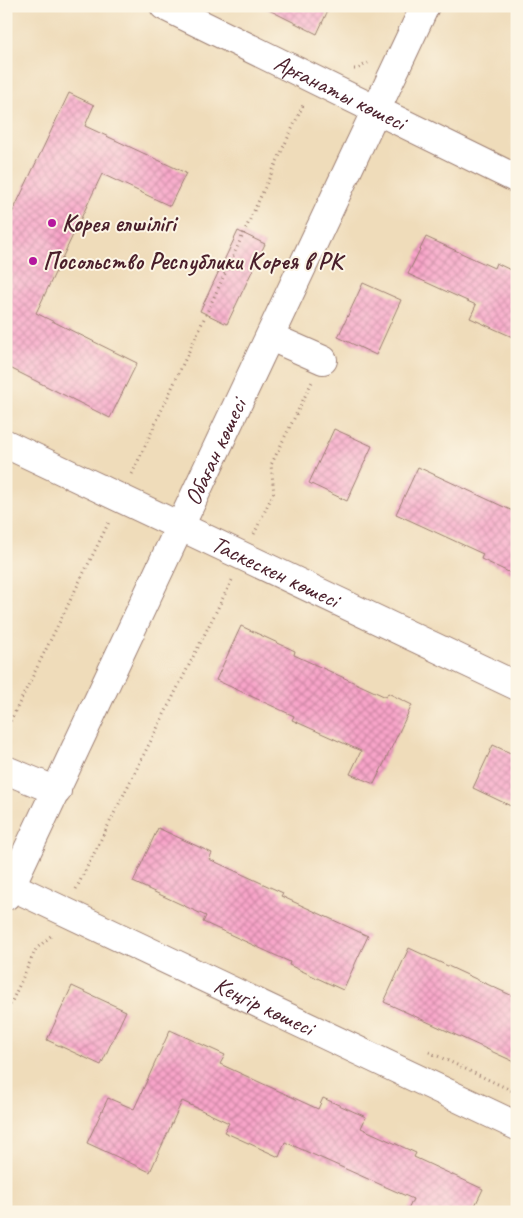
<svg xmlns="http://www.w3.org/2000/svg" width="523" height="1218" viewBox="0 0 523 1218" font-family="Caveat,sans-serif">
<defs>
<pattern id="building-cross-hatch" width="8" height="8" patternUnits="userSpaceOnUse" patternTransform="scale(1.25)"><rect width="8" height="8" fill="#f8a4c9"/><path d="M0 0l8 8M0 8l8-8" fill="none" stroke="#cb85a3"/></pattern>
</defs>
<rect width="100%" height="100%" fill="#fcf5e5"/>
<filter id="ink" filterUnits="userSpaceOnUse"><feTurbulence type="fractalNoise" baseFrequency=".02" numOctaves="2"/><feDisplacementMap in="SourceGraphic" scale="10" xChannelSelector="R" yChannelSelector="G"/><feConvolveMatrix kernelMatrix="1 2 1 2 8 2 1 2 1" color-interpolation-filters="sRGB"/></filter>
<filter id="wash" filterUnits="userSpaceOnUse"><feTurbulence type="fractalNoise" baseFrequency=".0096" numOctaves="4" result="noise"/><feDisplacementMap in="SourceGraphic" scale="20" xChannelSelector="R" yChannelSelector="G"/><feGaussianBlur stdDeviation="1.12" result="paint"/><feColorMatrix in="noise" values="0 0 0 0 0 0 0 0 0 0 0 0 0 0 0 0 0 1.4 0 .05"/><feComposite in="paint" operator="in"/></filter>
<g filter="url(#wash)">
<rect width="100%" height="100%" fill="#efdcba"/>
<g id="blocks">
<g fill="url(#building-cross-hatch)">
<path d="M 261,6 L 330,6 L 317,34 Z"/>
<path d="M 69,93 L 94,105 L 85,126 L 186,173 L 170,206 L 102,174 L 36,313 L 137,363 L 110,418 L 6,366 L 6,226 Z"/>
<path d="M 238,231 L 265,244 L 227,324 L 200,311 Z"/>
<path d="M 426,237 L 494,268 L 496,263 L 517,273 L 517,339 L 470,318 L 476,305 L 408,274 Z"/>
<path d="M 363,283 L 401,300 L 376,355 L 338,337 Z"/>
<path d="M 334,429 L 372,446 L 347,501 L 309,483 Z"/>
<path d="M 418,467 L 517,513 L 517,576 L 481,559 L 483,554 L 396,514 Z"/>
<path d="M 241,626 L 295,651 L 294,655 L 386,697 L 388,693 L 412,705 L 374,784 L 350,774 L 361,751 L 292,720 L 294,716 L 216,680 Z"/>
<path d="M 493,745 L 517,756 L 517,809 L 473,788 Z"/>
<path d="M 158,828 L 212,853 L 209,859 L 283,893 L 281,896 L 368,936 L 343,990 L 289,965 L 290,962 L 203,922 L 206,916 L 133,882 Z"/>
<path d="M 409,948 L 517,998 L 517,1063 L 384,1002 Z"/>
<path d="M 72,986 L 126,1011 L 101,1065 L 47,1040 Z"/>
<path d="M 170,1030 L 225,1055 L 220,1064 L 318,1109 L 323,1098 L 366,1117 L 361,1128 L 416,1153 L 414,1157 L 483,1189 L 472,1212 L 407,1212 L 413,1199 L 285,1142 L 279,1157 L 224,1132 L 229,1123 L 182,1101 L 150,1172 L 87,1143 L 108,1098 L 134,1109 Z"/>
</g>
</g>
</g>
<g filter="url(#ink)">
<use href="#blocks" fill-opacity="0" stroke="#9c7e72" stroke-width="1"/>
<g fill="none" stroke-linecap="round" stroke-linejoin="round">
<defs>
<g id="minor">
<path id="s1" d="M 164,6 L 517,179"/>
<path d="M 271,337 L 323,360"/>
<path id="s2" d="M 6,444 L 517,686"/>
<path d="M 6,770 L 57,791"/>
<path id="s3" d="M 11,886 L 517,1126"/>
<path id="s4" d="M 6,896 L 425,6"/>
</g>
</defs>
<use href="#minor" stroke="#9c7e72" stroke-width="30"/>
<g stroke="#9c7e72" stroke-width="3" stroke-dasharray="1 4" stroke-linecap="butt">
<path d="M 354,69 L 357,69 L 368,63"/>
<path d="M 132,474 L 304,103"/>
<path d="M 254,534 L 274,492 L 271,465 L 312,382"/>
<path d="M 6,730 L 109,522"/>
<path d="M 76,889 L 232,580"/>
<path d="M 6,1014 L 36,949 L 53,934"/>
<path d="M 429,1052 L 517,1093"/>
</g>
<use href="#minor" stroke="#fff" stroke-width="28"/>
</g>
</g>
<g fill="#b5179e" stroke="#fcf5e5" stroke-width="2">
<circle cx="52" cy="223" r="5"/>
<circle cx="33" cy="261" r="5"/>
</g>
<g text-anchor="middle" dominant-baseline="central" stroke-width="4" stroke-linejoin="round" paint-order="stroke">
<g font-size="24" fill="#4a1f2b" stroke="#fcf5e5">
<text stroke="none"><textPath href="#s1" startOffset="196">Арғанаты көшесі</textPath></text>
<text stroke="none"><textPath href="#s4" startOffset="491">Обаған көшесі</textPath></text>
<text stroke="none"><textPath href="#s2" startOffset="298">Таскескен көшесі</textPath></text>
<text stroke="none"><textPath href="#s3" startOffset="280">Кеңгір көшесі</textPath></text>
</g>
<g font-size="24" font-weight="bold" fill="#4a1f2b" stroke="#fcf5e5" text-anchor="start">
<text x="62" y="223">Корея елшілігі</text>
<text x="43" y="261">Посольство Республики Корея в РК</text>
</g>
</g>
<rect width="523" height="1218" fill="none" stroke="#fcf5e5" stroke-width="25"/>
</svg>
